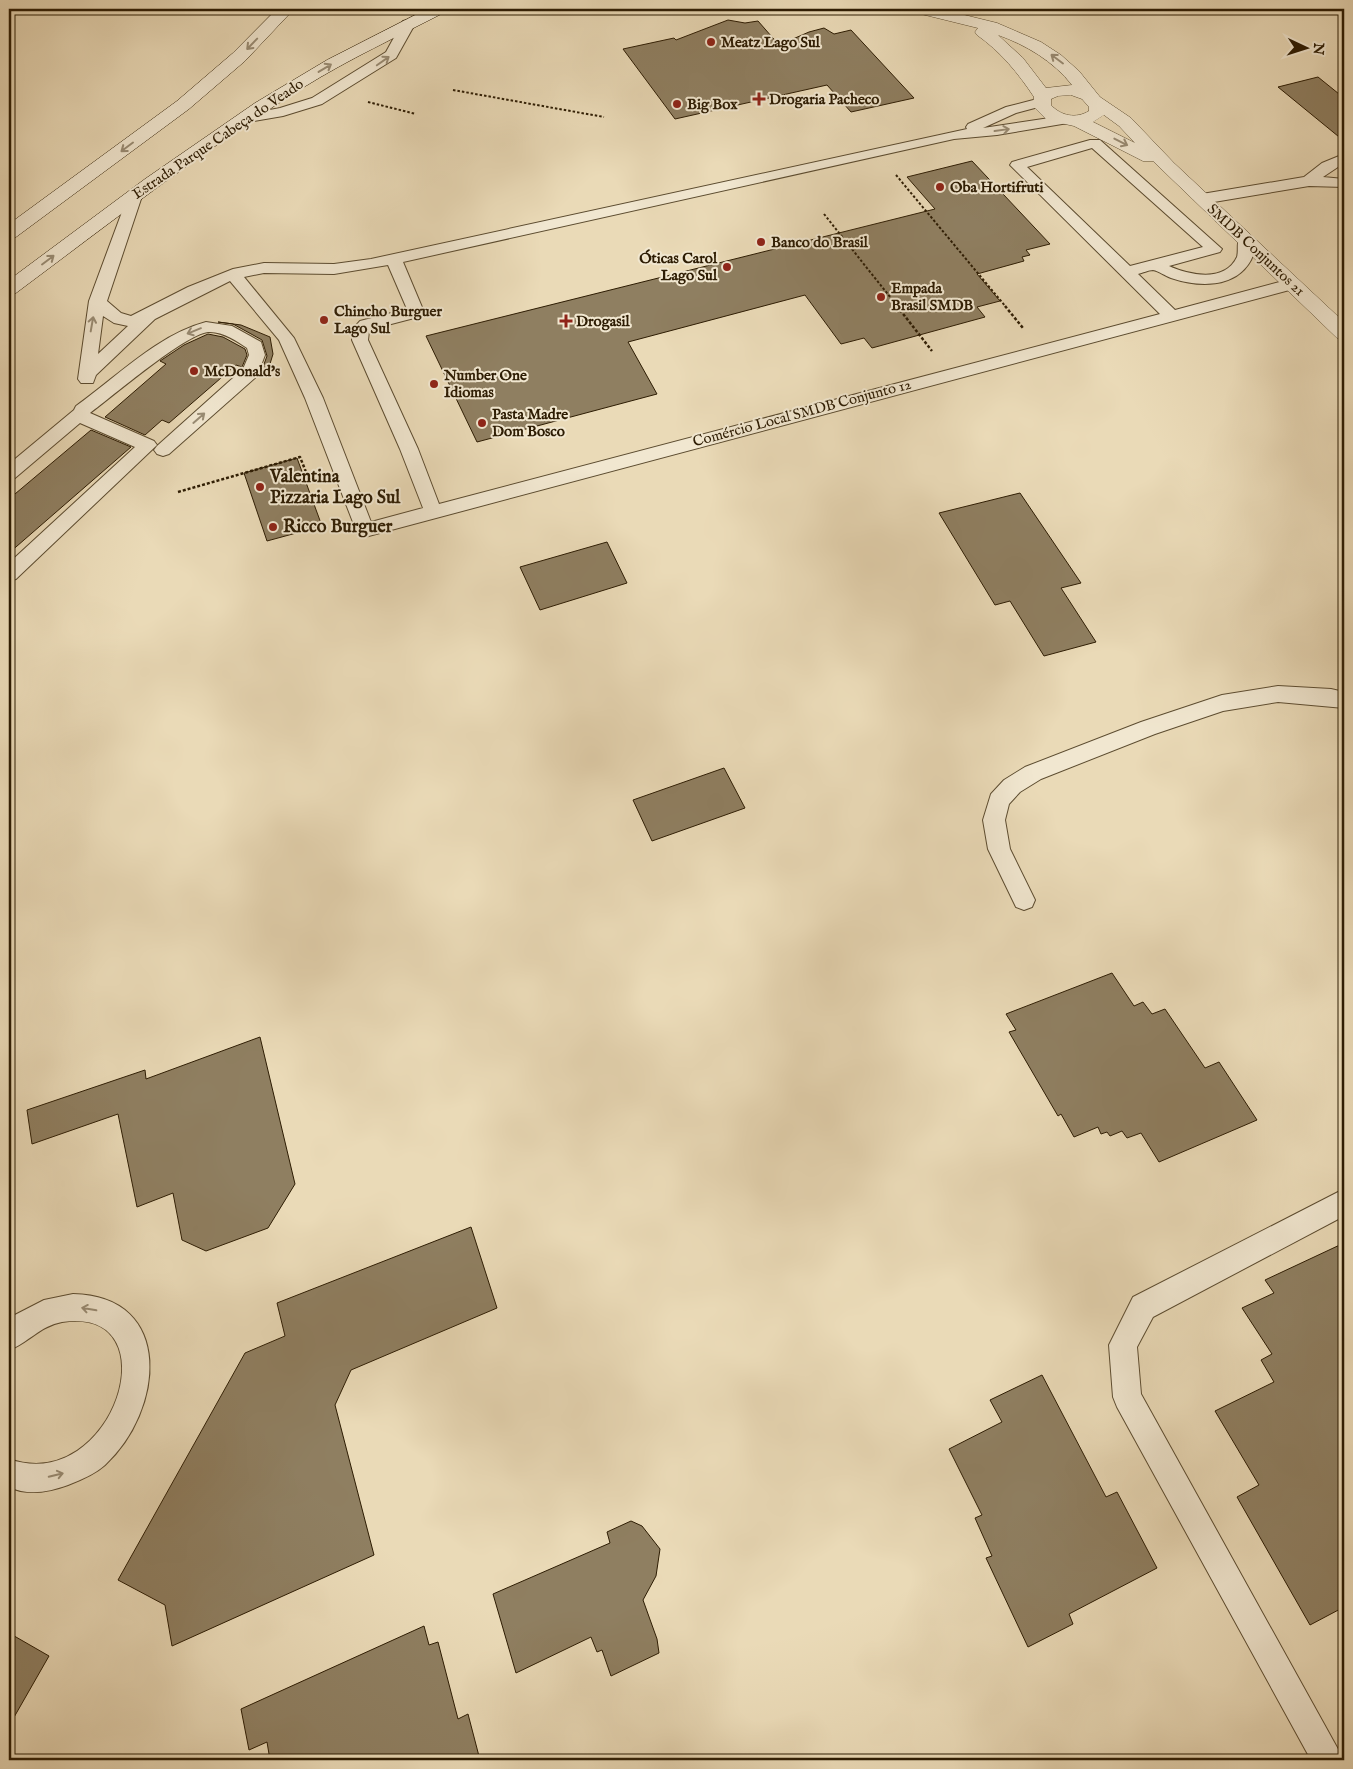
<svg xmlns="http://www.w3.org/2000/svg" width="1353" height="1769" viewBox="0 0 1353 1769" font-family="'IM FELL English',serif">
<rect width="100%" height="100%" fill="#eadab7"/>
<filter id="stains"><feTurbulence type="fractalNoise" baseFrequency=".004" numOctaves="4"/><feColorMatrix values="0 0 0 0 .2 0 0 0 0 .09 0 0 0 0 .02 0 0 0 .5 -.17"/></filter>
<radialGradient id="worn" r=".72"><stop offset=".6" stop-color="#630" stop-opacity="0"/><stop offset="1" stop-color="#630" stop-opacity=".3"/></radialGradient>
<g fill="#8f7f61" stroke="#2d1c03">
<path d="M 728,20 L 745,23 L 758,21 L 779,45 L 809,32 L 824,28 L 834,34 L 851,30 L 914,98 L 851,112 L 827,85 L 675,119 L 623,49 L 674,38 L 676,40 Z"/>
<path d="M 1318,77 L 1344,98 L 1344,141 L 1278,87 Z"/>
<path d="M 972,161 L 1050,244 L 1026,250 L 1030,255 L 1022,257 L 1024,261 L 977,274 L 1000,301 L 977,307 L 985,317 L 872,348 L 864,338 L 841,344 L 805,295 L 628,342 L 657,394 L 477,442 L 426,336 L 935,209 L 907,177 Z"/>
<path d="M 218,322 L 241,325 L 270,337 L 273,354 L 266,377 L 260,375 L 267,356 L 262,340 L 233,324 Z"/>
<path d="M 208,334 L 223,337 L 245,349 L 247,355 L 242,367 L 236,365 L 169,423 L 162,420 L 145,435 L 105,417 L 166,364 L 160,361 L 184,345 Z"/>
<path d="M 91,430 L 131,447 L 9,553 L 9,499 Z"/>
<path d="M 297,458 L 322,526 L 267,541 L 244,473 Z"/>
<path d="M 1020,493 L 1081,583 L 1061,588 L 1096,642 L 1044,656 L 1010,601 L 995,605 L 939,513 Z"/>
<path d="M 607,542 L 627,583 L 540,610 L 520,567 Z"/>
<path d="M 724,768 L 745,808 L 652,841 L 633,800 Z"/>
<path d="M 1112,973 L 1134,1006 L 1143,1002 L 1152,1014 L 1165,1009 L 1205,1068 L 1219,1062 L 1257,1120 L 1159,1162 L 1141,1133 L 1127,1138 L 1122,1131 L 1110,1136 L 1107,1132 L 1101,1134 L 1098,1127 L 1074,1137 L 1061,1114 L 1058,1116 L 1009,1032 L 1016,1030 L 1006,1014 Z"/>
<path d="M 260,1037 L 295,1184 L 268,1228 L 206,1251 L 182,1240 L 173,1193 L 137,1207 L 118,1114 L 32,1144 L 27,1110 L 145,1070 L 146,1079 Z"/>
<path d="M 471,1227 L 497,1308 L 351,1370 L 335,1405 L 374,1555 L 172,1646 L 165,1605 L 118,1580 L 245,1353 L 285,1336 L 277,1303 Z"/>
<path d="M 1344,1243 L 1344,1607 L 1310,1625 L 1237,1497 L 1259,1485 L 1215,1411 L 1274,1382 L 1261,1360 L 1272,1354 L 1242,1308 L 1274,1293 L 1265,1280 Z"/>
<path d="M 1042,1375 L 1106,1497 L 1117,1492 L 1157,1568 L 1069,1614 L 1073,1624 L 1028,1647 L 986,1558 L 992,1556 L 975,1518 L 982,1515 L 949,1449 L 1002,1422 L 990,1400 Z"/>
<path d="M 631,1521 L 642,1526 L 660,1549 L 656,1576 L 643,1600 L 657,1639 L 659,1653 L 611,1676 L 602,1650 L 597,1652 L 591,1637 L 516,1673 L 493,1594 L 610,1543 L 607,1532 Z"/>
<path d="M 424,1626 L 429,1645 L 438,1642 L 458,1719 L 468,1714 L 480,1760 L 270,1760 L 267,1742 L 249,1750 L 241,1709 Z"/>
<path d="M 9,1633 L 49,1656 L 9,1726 Z"/>
</g>
<g fill="none" stroke-linecap="round" stroke-linejoin="round">
<defs>
<g id="service">
<path d="M 408,20 L 415,24 L 396,58 L 322,104 L 283,116 L 243,123 L 236,119 L 238,116 L 280,108 L 312,98 L 386,52 L 403,21 Z"/>
<path d="M 1041,98 L 1046,99 L 1048,102 L 1046,105 L 1016,113 L 983,128 L 1063,116 L 1068,117 L 1070,120 L 1068,123 L 997,135 L 954,139 L 403,262 L 424,312 L 422,316 L 372,329 L 369,331 L 368,340 L 418,449 L 439,504 L 1160,314 L 1010,165 L 1012,162 L 1090,140 L 1100,140 L 1222,249 L 1220,252 L 1169,266 C 1189,275 1225,283 1237,257 C 1239,250 1236,243 1240,238 L 1252,238 C 1256,243 1254,254 1251,260 C 1235,289 1198,287 1171,278 C 1165,276 1159,271 1153,270 C 1149,270 1142,273 1138,274 L 1175,310 L 1291,279 L 1297,280 L 1299,284 L 1297,288 L 365,537 L 358,535 L 356,530 L 305,398 L 279,340 L 230,281 L 155,319 L 96,375 L 93,383 L 81,383 L 78,379 L 89,301 L 129,193 L 139,193 L 142,196 L 107,301 L 121,313 L 131,316 L 188,287 L 233,269 L 264,263 L 334,264 L 371,259 L 967,129 L 966,127 L 968,124 L 1006,107 ZM 1092,148 L 1203,247 L 1130,266 L 1027,167 ZM 388,265 L 407,309 L 360,321 L 353,329 L 352,340 L 400,449 L 423,508 L 371,522 L 323,398 L 294,338 L 244,277 L 264,273 L 334,274 ZM 103,316 L 114,323 L 128,326 L 98,354 Z"/>
<path d="M 1344,154 L 1344,163 L 1323,177 L 1344,179 L 1344,187 L 1309,186 L 1202,204 L 1194,199 L 1202,194 L 1304,177 L 1322,163 Z"/>
<path d="M 206,322 L 232,326 L 261,342 L 265,355 L 257,376 L 169,454 L 163,456 L 157,454 L 154,450 L 157,446 L 243,369 L 249,355 L 247,348 C 237,341 222,331 208,332 C 184,335 113,396 90,413 L 154,441 L 157,445 L 16,579 L 9,581 L 9,563 L 135,447 L 80,423 L 15,478 L 9,480 L 9,464 L 74,410 L 76,406 C 117,377 157,335 206,322 Z"/>
<path d="M 1278,686 L 1331,689 L 1344,692 L 1344,708 L 1278,702 L 1223,711 L 1155,734 L 1041,779 L 1020,792 L 1009,804 L 1005,820 L 1010,849 L 1035,900 L 1032,907 L 1024,910 L 1016,907 L 988,849 L 983,820 L 991,794 L 1004,780 L 1025,767 L 1141,722 L 1222,695 Z"/>
<path d="M 1344,1189 L 1344,1216 L 1153,1317 L 1137,1347 L 1141,1394 L 1344,1760 L 1311,1760 L 1117,1407 L 1113,1397 L 1109,1345 L 1133,1297 Z"/>
<path d="M 73,1294 C 176,1296 163,1412 105,1465 C 95,1474 81,1480 68,1485 C 49,1492 28,1496 9,1487 L 9,1459 C 114,1496 174,1305 62,1322 C 40,1326 28,1343 9,1350 L 9,1318 L 44,1300 Z"/>
</g>
<path id="tertiary" d="M 911,9 L 940,9 L 997,23 L 1041,42 L 1061,55 L 1079,71 L 1100,97 L 1131,118 L 1174,163 L 1344,322 L 1344,339 L 1337,338 L 1153,161 L 1143,161 L 1074,126 L 1047,120 L 1033,106 L 1034,97 C 1018,73 1001,52 977,35 L 975,32 L 978,28 L 913,12 ZM 998,35 C 1026,45 1053,61 1072,85 L 1046,88 L 1023,58 ZM 1071,95 L 1082,99 L 1089,107 L 1089,111 C 1076,119 1061,116 1051,105 L 1051,99 L 1058,96 ZM 1104,115 L 1119,126 L 1135,143 L 1093,122 Z"/>
<g id="secondary">
<path d="M 277,9 L 294,9 L 245,61 L 189,109 L 16,237 L 9,239 L 9,224 L 177,101 L 233,53 Z"/>
<path d="M 427,9 L 447,9 L 445,12 C 397,37 349,59 304,87 C 203,150 110,223 16,293 L 9,295 L 9,280 L 145,179 L 255,103 L 327,60 Z"/>
</g>
</defs>
<use href="#service" stroke="#5c4c30" stroke-width="2"/>
<use href="#tertiary" stroke="#5c4c30" stroke-width="1"/>
<use href="#secondary" stroke="#2d1c03" stroke-width="1"/>
<g stroke="#2d1c03" stroke-width="2" stroke-dasharray="2.5 2" stroke-linecap="butt">
<path d="M 453,90 L 604,117"/>
<path d="M 368,102 L 416,114"/>
<path d="M 896,175 L 1006,307"/>
<path d="M 824,214 L 898,307"/>
</g>
<g stroke="#2d1c03" stroke-width="2.5" stroke-dasharray="3 2" stroke-linecap="butt">
<path d="M 897,306 L 932,351"/>
<path d="M 1005,306 L 1023,328"/>
<path d="M 178,492 L 300,457 L 310,482 L 312,481"/>
</g>
<use href="#service" fill="#f1e7d0" fill-rule="evenodd"/>
<use href="#tertiary" fill="#f1e7d0" fill-rule="evenodd"/>
<use href="#secondary" fill="#f1e7d0" fill-rule="evenodd"/>
</g>
<defs><path id="oneway-shaft" d="M-6 0H5M1.5-3L5.5 0L1.5 3" fill="none" stroke-width="1.6" stroke-linecap="round" stroke-linejoin="round" transform="scale(1.25)"/></defs>
<g stroke="#998c74">
<use href="#oneway-shaft" transform="translate(252 44) rotate(134)"/>
<use href="#oneway-shaft" transform="translate(1057 59) rotate(-143)"/>
<use href="#oneway-shaft" transform="translate(383 61) rotate(-35)"/>
<use href="#oneway-shaft" transform="translate(325 68) rotate(-31)"/>
<use href="#oneway-shaft" transform="translate(1002 130) rotate(-8)"/>
<use href="#oneway-shaft" transform="translate(1121 142) rotate(27)"/>
<use href="#oneway-shaft" transform="translate(127 147) rotate(143)"/>
<use href="#oneway-shaft" transform="translate(48 260) rotate(-37)"/>
<use href="#oneway-shaft" transform="translate(92 324) rotate(-80)"/>
<use href="#oneway-shaft" transform="translate(194 331) rotate(158)"/>
<use href="#oneway-shaft" transform="translate(199 418) rotate(-41)"/>
<use href="#oneway-shaft" transform="translate(89 1309) rotate(-170)"/>
<use href="#oneway-shaft" transform="translate(56 1475) rotate(-14)"/>
</g>
<g fill="#8f2418" stroke="#f1e7d0" stroke-width="2">
<circle cx="711" cy="42" r="5"/>
<path d="M756.5 91.5h5v5h5v5h-5v5h-5v-5h-5v-5h5z"/>
<circle cx="677" cy="104" r="5"/>
<circle cx="940" cy="187" r="5"/>
<circle cx="761" cy="242" r="5"/>
<circle cx="727" cy="267" r="5"/>
<circle cx="881" cy="297" r="5"/>
<circle cx="324" cy="320" r="5"/>
<path d="M563.5 313.5h5v5h5v5h-5v5h-5v-5h-5v-5h5z"/>
<circle cx="194" cy="371" r="5"/>
<circle cx="434" cy="384" r="5"/>
<circle cx="482" cy="423" r="5"/>
<circle cx="260" cy="487" r="5"/>
<circle cx="273" cy="527" r="5"/>
</g>
<g text-anchor="middle" dominant-baseline="central" stroke-width="4" stroke-linejoin="round" paint-order="stroke">
<g font-size="15" font-weight="bold" fill="#2d1c03" stroke="#f1e7d0" text-anchor="start">
<text x="721" y="42">Meatz Lago Sul</text>
<text x="769" y="99">Drogaria Pacheco</text>
<text x="687" y="104">Big Box</text>
<text x="950" y="187">Oba Hortifruti</text>
<text x="771" y="242">Banco do Brasil</text>
<text x="717" y="258" text-anchor="end">Óticas Carol<tspan x="717" dy="17">Lago Sul</tspan></text>
<text x="891" y="288">Empada<tspan x="891" dy="17">Brasil SMDB</tspan></text>
<text x="334" y="311">Chincho Burguer<tspan x="334" dy="17">Lago Sul</tspan></text>
<text x="576" y="321">Drogasil</text>
<text x="204" y="371">McDonald's</text>
<text x="444" y="375">Number One<tspan x="444" dy="17">Idiomas</tspan></text>
<text x="492" y="414">Pasta Madre<tspan x="492" dy="17">Dom Bosco</tspan></text>
</g>
<g font-size="15" fill="#2d1c03" stroke="#f1e7d0">
<text transform="translate(218 139) rotate(-34)">Estrada Parque Cabeça do Veado</text>
<text transform="translate(1256 250) rotate(43)">SMDB Conjuntos 21</text>
<text transform="translate(802 413) rotate(-15)">Comércio Local SMDB Conjunto 12</text>
</g>
<g font-size="18" font-weight="bold" fill="#2d1c03" stroke="#f1e7d0" text-anchor="start">
<text x="270" y="477">Valentina<tspan x="270" dy="21">Pizzaria Lago Sul</tspan></text>
<text x="283" y="527">Ricco Burguer</text>
</g>
</g>
<rect width="1353" height="1769" fill="none" stroke="#eadab7" stroke-width="30"/>
<rect x="10" y="10" width="1333" height="1749" fill="none" stroke="#2d1c03" stroke-width="2.5"/>
<rect x="15" y="15" width="1323" height="1739" fill="none" stroke="#2d1c03"/>
<g transform="translate(1306 48) rotate(94)" stroke="#f1e7d0" stroke-width="4" paint-order="stroke">
<path d="M0-4L9 19L0 12L-9 19Z" fill="#2d1c03"/>
<text y="-8" font-size="14" font-weight="bold" text-anchor="middle" fill="#2d1c03">N</text>
</g>
<rect width="100%" height="100%" filter="url(#stains)"/>
<rect width="100%" height="100%" fill="url(#worn)"/>
</svg>
